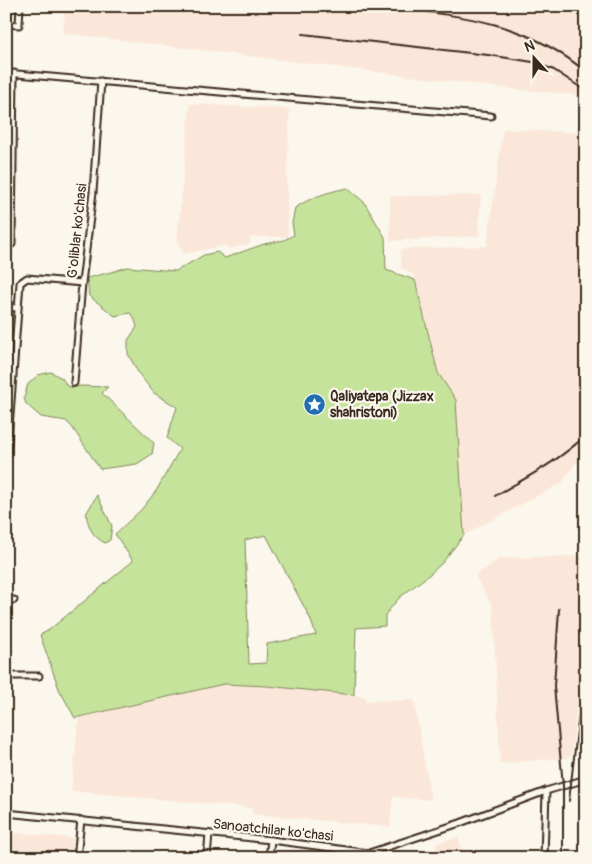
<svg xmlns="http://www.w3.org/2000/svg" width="592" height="864" viewBox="0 0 592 864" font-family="Pangolin,sans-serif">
<rect width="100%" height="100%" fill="#fbf7ec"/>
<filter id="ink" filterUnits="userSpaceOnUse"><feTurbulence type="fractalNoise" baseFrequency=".02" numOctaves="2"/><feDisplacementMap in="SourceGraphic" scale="10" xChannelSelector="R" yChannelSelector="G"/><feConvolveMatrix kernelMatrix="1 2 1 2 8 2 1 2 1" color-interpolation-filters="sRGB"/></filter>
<g filter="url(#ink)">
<g fill="#fbe7d9">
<path d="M 65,6 L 586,6 L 586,96 L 512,89 L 63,33 Z"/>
<path d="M 6,86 L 7,86 L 9,192 L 6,192 Z"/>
<path d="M 190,104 L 290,109 L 287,172 L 288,237 L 250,237 L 250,244 L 228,249 L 227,245 L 184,254 L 177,242 Z"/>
<path d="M 503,129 L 586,133 L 586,448 L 562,483 L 464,535 L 456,400 L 438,373 L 414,275 L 401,268 L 401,249 L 487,246 Z"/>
<path d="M 481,195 L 478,236 L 390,241 L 390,196 Z"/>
<path d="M 586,556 L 586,629 L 571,757 L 500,764 L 493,607 L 475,576 L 500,558 Z"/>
<path d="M 224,684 L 267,686 L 354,695 L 366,697 L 366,701 L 414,700 L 431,800 L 393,797 L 390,827 L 252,814 L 252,808 L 71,791 L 79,717 Z"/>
<path d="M 6,832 L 73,838 L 71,858 L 6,858 Z"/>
<path d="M 458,837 L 465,858 L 439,858 L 435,844 Z"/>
</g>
<g fill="#c5e39b" stroke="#80865c" fill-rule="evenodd">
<path d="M 347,188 L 364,202 L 385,237 L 386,270 L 415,280 L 438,373 L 456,400 L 464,535 L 442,563 L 430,574 L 399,598 L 385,615 L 385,626 L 356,628 L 354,695 L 267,686 L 224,684 L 75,718 L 59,689 L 40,635 L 49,630 L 133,561 L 115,534 L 141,510 L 156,491 L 180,449 L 167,438 L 177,407 L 154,393 L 139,374 L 128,354 L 128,340 L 137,327 L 134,317 L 130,313 L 115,316 L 89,296 L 87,278 L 115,271 L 127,267 L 176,271 L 204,255 L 217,252 L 225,258 L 264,244 L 284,240 L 294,235 L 292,223 L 295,208 C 311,197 328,192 347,188 ZM 266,535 L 310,618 L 316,635 L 267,644 L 266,663 L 249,664 L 245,540 Z"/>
<path d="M 51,372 L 62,378 L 67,386 L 73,388 L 80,386 L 108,387 L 102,393 L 154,443 L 152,454 L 137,464 L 100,469 L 72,427 L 66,421 L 41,417 L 26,404 L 24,398 L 28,384 L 38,375 Z"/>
<path d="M 97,495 L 112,526 L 110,540 L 105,543 C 92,536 89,528 86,514 Z"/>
</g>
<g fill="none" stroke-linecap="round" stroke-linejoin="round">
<defs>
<g id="minor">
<path d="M 6,24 L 19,25 L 20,6"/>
<path d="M 6,73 L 491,116"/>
<path d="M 6,244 L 12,244 L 14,73"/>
<path d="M 6,307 L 17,308"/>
<path d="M 74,383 L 82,283 L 93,192 L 101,81"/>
<path d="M 6,467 L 20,283 L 27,278 L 82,283"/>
<path d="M 6,600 L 14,600"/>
<path d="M 6,676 L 39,676"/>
<path d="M 6,813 L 271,840 L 369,853 L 460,823 L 546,791 L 586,779"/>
<path d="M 77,858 L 81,820"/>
<path d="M 207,858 L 209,834"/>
<path d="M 269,858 L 271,840"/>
<path d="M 544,858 L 546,791"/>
</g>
</defs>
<use href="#minor" stroke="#3b2a1e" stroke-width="9"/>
<use href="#minor" stroke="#fbf7ec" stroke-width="5"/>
<g stroke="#3b2a1e" stroke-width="2">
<path d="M 371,6 C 451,15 521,17 586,72"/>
<path d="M 303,34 L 488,55 L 533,62 L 554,70 L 586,91"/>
<path d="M 495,496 C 527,477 559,461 586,435"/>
<path d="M 559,609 L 554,686 L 563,786 L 563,858"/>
<path d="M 569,801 L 586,652"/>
<path d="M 585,858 L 586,849"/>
</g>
</g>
</g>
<defs>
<symbol id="sight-disc" viewBox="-11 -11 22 22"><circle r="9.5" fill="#1f6fb2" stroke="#fbf7ec"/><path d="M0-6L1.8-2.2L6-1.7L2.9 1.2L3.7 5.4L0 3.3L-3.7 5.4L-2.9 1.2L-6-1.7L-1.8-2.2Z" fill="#fff"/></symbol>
</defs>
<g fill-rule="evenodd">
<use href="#sight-disc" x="302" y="392" width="25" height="25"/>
</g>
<g text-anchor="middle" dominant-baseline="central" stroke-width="4.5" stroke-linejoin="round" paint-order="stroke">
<g font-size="14" fill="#3b2a1e" stroke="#fbf7ec">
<text transform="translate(77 231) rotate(-84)">G'oliblar ko'chasi</text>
<text transform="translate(273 830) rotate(6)">Sanoatchilar ko'chasi</text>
</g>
<g font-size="14" font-weight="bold" fill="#3b2a1e" stroke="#fbf7ec" text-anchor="start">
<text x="330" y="396">Qaliyatepa (Jizzax<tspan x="330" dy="16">shahristoni)</tspan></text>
</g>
</g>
<rect width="592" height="864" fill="none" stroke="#fbf7ec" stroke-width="25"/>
<rect x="12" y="12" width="567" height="839" fill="none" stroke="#3b2a1e" stroke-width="2" filter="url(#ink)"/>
<g transform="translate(534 58) rotate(339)" stroke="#fbf7ec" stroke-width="4" paint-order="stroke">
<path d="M0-4L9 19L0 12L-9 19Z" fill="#3b2a1e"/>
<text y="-8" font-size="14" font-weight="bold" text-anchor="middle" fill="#3b2a1e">N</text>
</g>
</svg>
